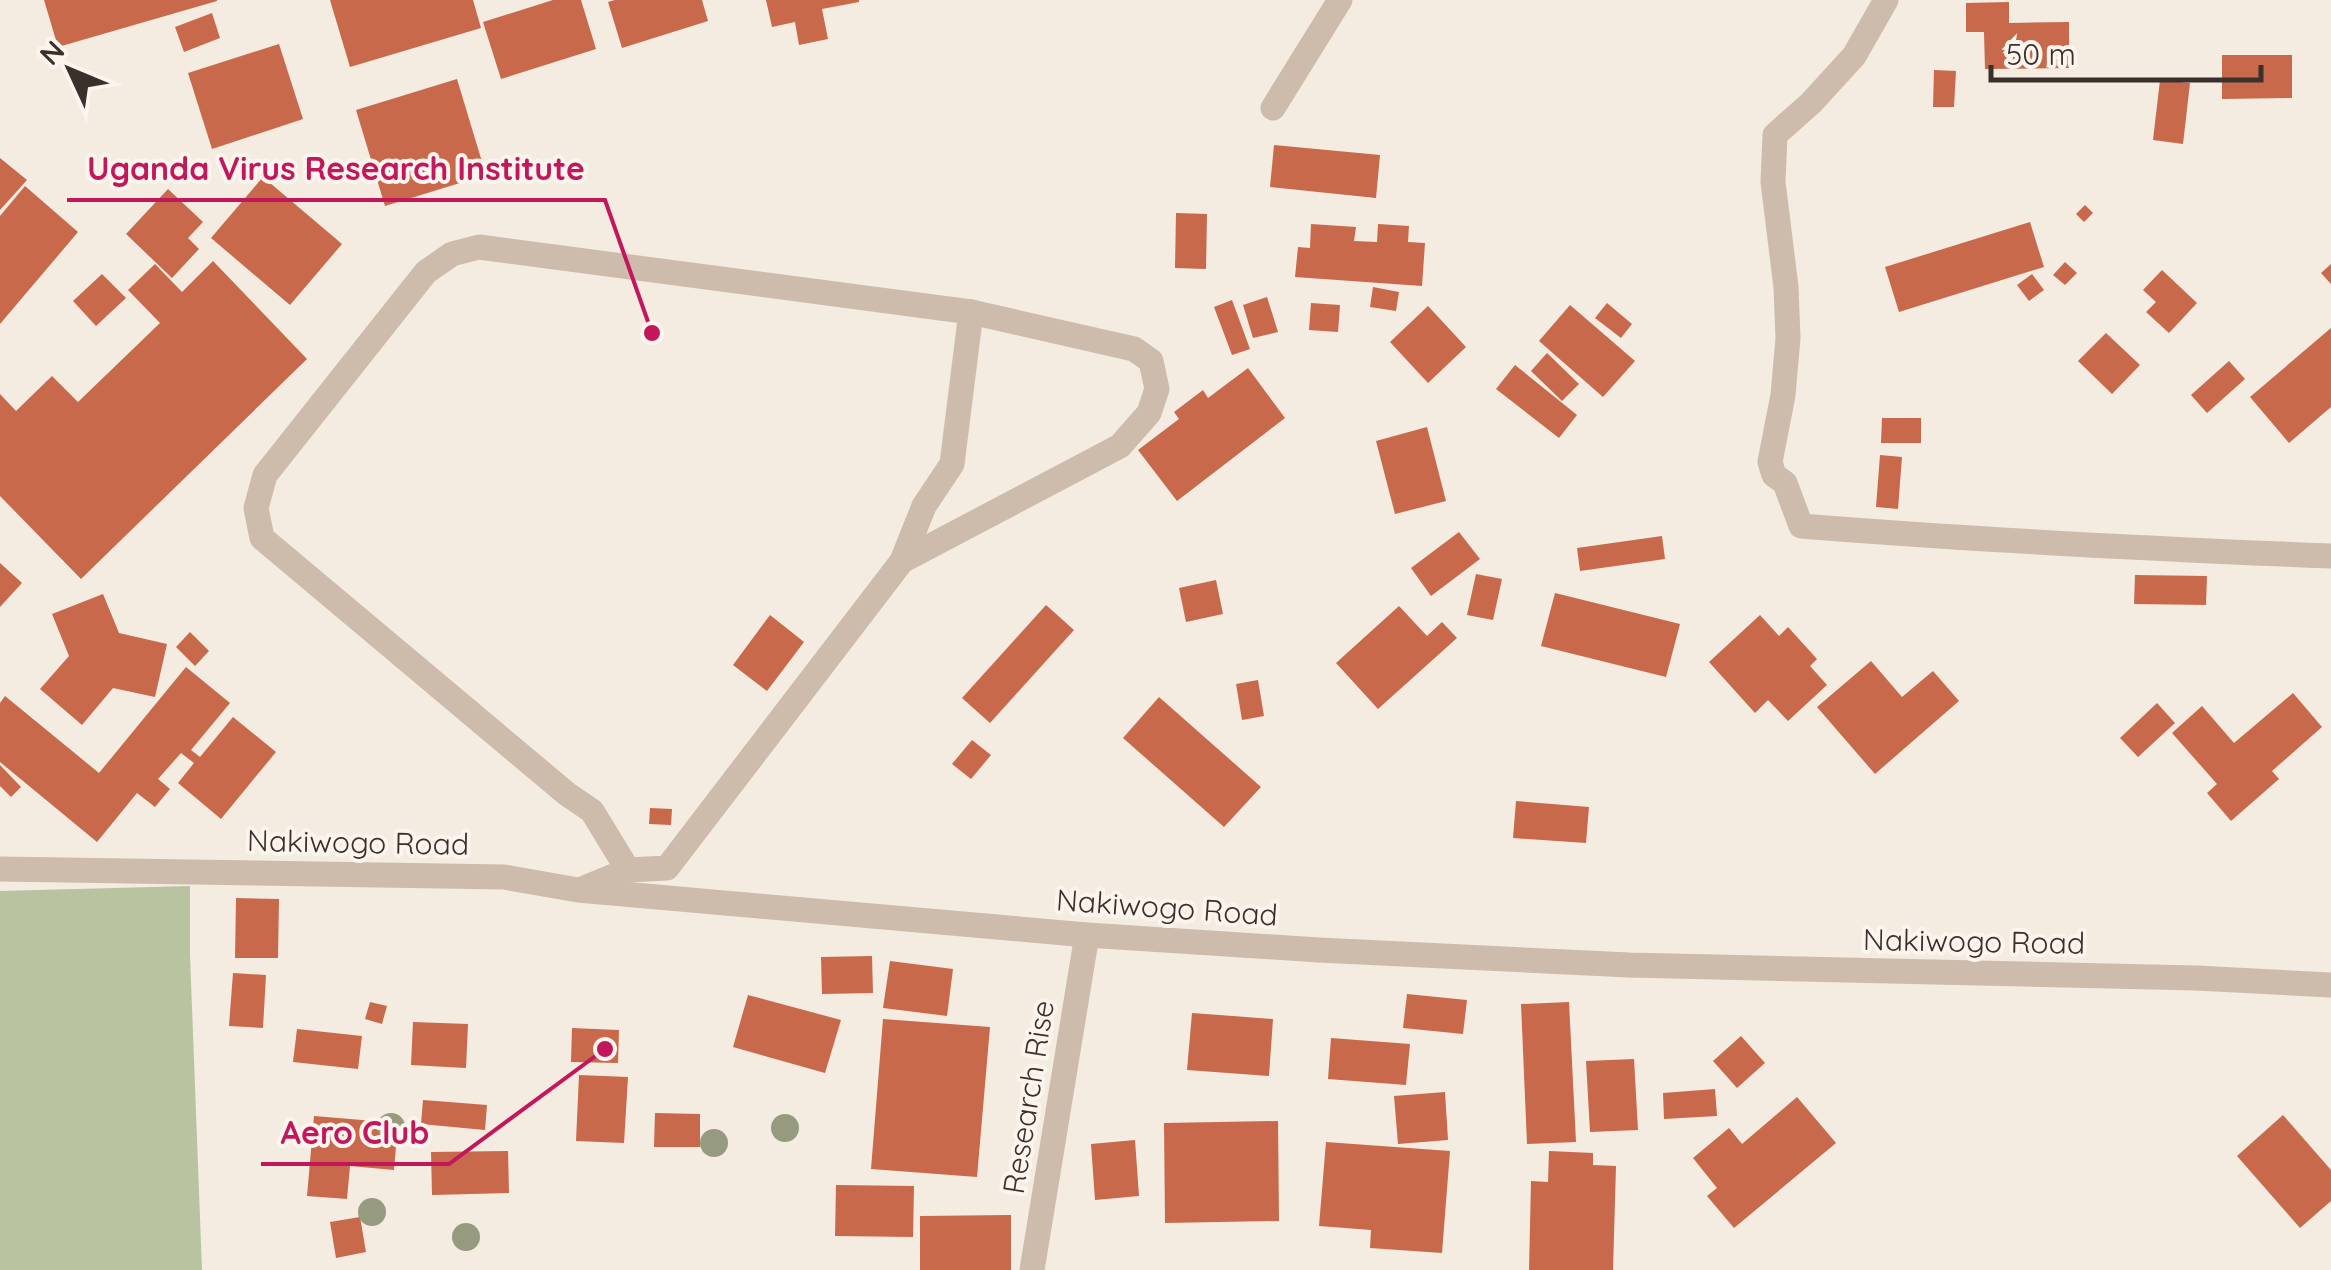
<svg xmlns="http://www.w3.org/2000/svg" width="2331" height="1270" viewBox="0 0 2331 1270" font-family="Quicksand,sans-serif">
<rect width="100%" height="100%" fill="#f4ebe1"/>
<path fill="#b8c4a0" d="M 190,886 L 190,955 L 202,1270 L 0,1270 L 0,891 Z"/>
<g fill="#c8694b">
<path d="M 44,0 L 217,0 L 217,1 L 58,47 Z"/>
<path d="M 330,0 L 473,0 L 481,28 L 350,67 Z"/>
<path d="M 553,0 L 581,0 L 596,49 L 501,79 L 483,22 Z"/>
<path d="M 615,0 L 702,0 L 708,21 L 622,48 L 608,2 Z"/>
<path d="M 766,0 L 859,0 L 859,2 L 822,9 L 828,39 L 799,45 L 795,22 L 772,27 Z"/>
<path d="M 2009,2 L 2009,23 L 2069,22 L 2069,68 L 1985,69 L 1984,32 L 1966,32 L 1966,3 Z"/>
<path d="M 212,13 L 220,38 L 184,52 L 175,27 Z"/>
<path d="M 279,44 L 303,119 L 212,149 L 188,73 Z"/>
<path d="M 2222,55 L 2292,55 L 2292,98 L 2222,99 Z"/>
<path d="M 1934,70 L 1956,71 L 1954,107 L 1933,107 Z"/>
<path d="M 457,79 L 486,175 L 385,206 L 356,110 Z"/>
<path d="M 2160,80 L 2190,83 L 2183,144 L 2153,140 Z"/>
<path d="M 1274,145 L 1380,155 L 1376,198 L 1270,187 Z"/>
<path d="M 0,158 L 27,180 L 0,210 Z"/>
<path d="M 263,177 L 342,244 L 290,305 L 211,238 Z"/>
<path d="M 25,186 L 78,232 L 0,324 L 0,216 Z"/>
<path d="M 168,189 L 203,222 L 188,238 L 199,249 L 172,278 L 126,234 Z"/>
<path d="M 2085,205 L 2093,213 L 2084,222 L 2076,214 Z"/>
<path d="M 1176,213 L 1207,214 L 1206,269 L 1175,268 Z"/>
<path d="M 2030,222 L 2044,267 L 1899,312 L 1885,267 Z"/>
<path d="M 1311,224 L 1356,227 L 1354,241 L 1377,242 L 1378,224 L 1409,226 L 1408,242 L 1425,243 L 1422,286 L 1295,277 L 1298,247 L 1310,248 Z"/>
<path d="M 213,261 L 307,359 L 81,579 L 0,496 L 0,394 L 16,411 L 52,376 L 78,402 L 160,323 L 128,290 L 155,264 L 182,292 Z"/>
<path d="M 2065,262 L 2077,273 L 2065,285 L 2053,275 Z"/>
<path d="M 2331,264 L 2331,284 L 2321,273 Z"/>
<path d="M 2162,270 L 2197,303 L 2169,333 L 2146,312 L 2156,302 L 2143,290 Z"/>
<path d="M 102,274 L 126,298 L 96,326 L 73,301 Z"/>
<path d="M 2032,274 L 2044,290 L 2029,301 L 2017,285 Z"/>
<path d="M 1373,287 L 1399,292 L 1396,311 L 1370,307 Z"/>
<path d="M 1267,297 L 1278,332 L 1253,338 L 1243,305 Z"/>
<path d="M 1232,300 L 1250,349 L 1232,355 L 1214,307 Z"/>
<path d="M 1311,303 L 1340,305 L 1338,332 L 1309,330 Z"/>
<path d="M 1607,303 L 1632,324 L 1621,338 L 1595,318 Z"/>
<path d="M 1570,305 L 1635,361 L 1603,397 L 1539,341 Z"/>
<path d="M 1428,306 L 1466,347 L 1428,383 L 1390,342 Z"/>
<path d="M 2331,328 L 2331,407 L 2289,443 L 2250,397 Z"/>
<path d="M 2106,333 L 2140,365 L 2112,394 L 2078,361 Z"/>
<path d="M 1547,353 L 1579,384 L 1562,401 L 1531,371 Z"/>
<path d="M 2229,361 L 2245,379 L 2207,413 L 2191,395 Z"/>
<path d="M 1515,365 L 1577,415 L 1559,438 L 1496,389 Z"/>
<path d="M 1248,368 L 1285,418 L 1177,501 L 1138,450 L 1179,419 L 1174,412 L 1203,390 L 1208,398 Z"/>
<path d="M 1882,418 L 1921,418 L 1921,443 L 1881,443 Z"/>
<path d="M 1427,427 L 1446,501 L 1395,514 L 1376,441 Z"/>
<path d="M 1880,455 L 1902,457 L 1898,509 L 1876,507 Z"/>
<path d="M 1459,532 L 1480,559 L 1431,596 L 1411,568 Z"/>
<path d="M 1662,536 L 1665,559 L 1580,571 L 1577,548 Z"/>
<path d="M 0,563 L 22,583 L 0,607 Z"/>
<path d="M 1476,574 L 1502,579 L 1493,620 L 1467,615 Z"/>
<path d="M 2135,575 L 2207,576 L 2206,605 L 2134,604 Z"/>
<path d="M 1216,580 L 1223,614 L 1186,622 L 1179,588 Z"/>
<path d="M 1555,593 L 1680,624 L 1666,677 L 1541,646 Z"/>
<path d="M 103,594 L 119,633 L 167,644 L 155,697 L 113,688 L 82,725 L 40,689 L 69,656 L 52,614 Z"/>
<path d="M 1046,605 L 1074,630 L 990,723 L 962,698 Z"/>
<path d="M 1399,606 L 1427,636 L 1442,622 L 1457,638 L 1378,709 L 1336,663 Z"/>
<path d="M 770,615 L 804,642 L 767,691 L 733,665 Z"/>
<path d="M 1760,615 L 1779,636 L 1788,627 L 1817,659 L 1810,666 L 1827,685 L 1788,721 L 1768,700 L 1755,713 L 1709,662 Z"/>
<path d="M 190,632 L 209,651 L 195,666 L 176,647 Z"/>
<path d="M 1871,661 L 1902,697 L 1933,671 L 1959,701 L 1875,774 L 1817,707 Z"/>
<path d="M 186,667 L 230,703 L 191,750 L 200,757 L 233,717 L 276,752 L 221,819 L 178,783 L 194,763 L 181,753 L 158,779 L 170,789 L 155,807 L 137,793 L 97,842 L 0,762 L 0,703 L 5,696 L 99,773 Z"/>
<path d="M 1258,680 L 1264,716 L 1242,720 L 1236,684 Z"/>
<path d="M 2293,693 L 2322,727 L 2272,771 L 2279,779 L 2231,821 L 2207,793 L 2217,784 L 2172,733 L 2202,706 L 2234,743 Z"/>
<path d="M 1159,697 L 1261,787 L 1224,827 L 1123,738 Z"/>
<path d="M 2157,703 L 2175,723 L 2138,757 L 2120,738 Z"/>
<path d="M 972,740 L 991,755 L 971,779 L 952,764 Z"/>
<path d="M 0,765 L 21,787 L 11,797 L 0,786 Z"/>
<path d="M 1516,801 L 1589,807 L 1586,843 L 1513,838 Z"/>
<path d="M 650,808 L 672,809 L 671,825 L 649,824 Z"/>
<path d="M 236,898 L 279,899 L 278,958 L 235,958 Z"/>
<path d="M 872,956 L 873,993 L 822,994 L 821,957 Z"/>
<path d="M 890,961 L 953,969 L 947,1016 L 883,1008 Z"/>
<path d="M 233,973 L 266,975 L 263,1028 L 229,1026 Z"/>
<path d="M 1407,994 L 1467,1000 L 1463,1034 L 1403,1028 Z"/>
<path d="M 748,995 L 841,1020 L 825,1073 L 733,1047 Z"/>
<path d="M 370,1002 L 387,1006 L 382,1024 L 365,1019 Z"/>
<path d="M 1569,1002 L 1576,1142 L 1527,1144 L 1521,1004 Z"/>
<path d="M 1192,1013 L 1273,1019 L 1269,1076 L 1187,1070 Z"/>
<path d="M 883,1019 L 990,1027 L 977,1177 L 871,1169 Z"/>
<path d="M 413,1022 L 468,1024 L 466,1068 L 411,1065 Z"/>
<path d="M 572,1028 L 619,1030 L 618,1063 L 571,1062 Z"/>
<path d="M 297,1029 L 362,1036 L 358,1069 L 293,1062 Z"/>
<path d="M 1741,1036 L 1765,1063 L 1737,1088 L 1713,1061 Z"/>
<path d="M 1331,1038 L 1410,1044 L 1406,1085 L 1328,1079 Z"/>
<path d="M 1634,1059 L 1638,1130 L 1590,1132 L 1586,1061 Z"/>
<path d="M 579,1075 L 628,1077 L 624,1143 L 576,1141 Z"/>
<path d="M 1715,1089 L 1717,1116 L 1664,1119 L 1663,1093 Z"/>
<path d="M 1445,1092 L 1448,1140 L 1398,1144 L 1394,1096 Z"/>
<path d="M 1797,1097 L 1836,1143 L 1734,1228 L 1707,1196 L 1717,1188 L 1693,1158 L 1729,1128 L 1742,1144 Z"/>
<path d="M 423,1100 L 487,1105 L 485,1130 L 421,1124 Z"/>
<path d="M 655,1113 L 700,1114 L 700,1147 L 654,1147 Z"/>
<path d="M 2283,1115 L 2331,1170 L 2331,1201 L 2300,1228 L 2237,1156 Z"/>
<path d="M 314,1116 L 398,1123 L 394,1170 L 350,1166 L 347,1199 L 307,1196 Z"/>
<path d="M 1278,1121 L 1279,1221 L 1165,1223 L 1164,1123 Z"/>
<path d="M 1135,1140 L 1139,1196 L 1095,1200 L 1091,1144 Z"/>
<path d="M 1326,1142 L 1450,1151 L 1442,1253 L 1370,1248 L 1371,1230 L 1319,1226 Z"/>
<path d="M 508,1151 L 509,1193 L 432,1195 L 431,1152 Z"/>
<path d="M 1549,1151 L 1593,1153 L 1593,1165 L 1616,1166 L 1613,1270 L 1529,1270 L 1531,1181 L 1548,1182 Z"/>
<path d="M 836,1185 L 914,1186 L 913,1237 L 835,1236 Z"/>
<path d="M 1011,1215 L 1011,1270 L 920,1270 L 920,1216 Z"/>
<path d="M 360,1217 L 366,1252 L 336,1258 L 330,1222 Z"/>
</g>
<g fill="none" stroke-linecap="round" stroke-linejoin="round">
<g stroke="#cdbbac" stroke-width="25">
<path d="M 1886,0 L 1854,56 L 1811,103 L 1775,135 L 1773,182 L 1786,287 L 1788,338 L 1783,395 L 1770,462 L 1774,475 L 1785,483 L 1801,526 C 1977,540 2154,549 2331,556"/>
<path d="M 1273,108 L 1340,0"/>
<path d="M 902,561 L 1120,446 L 1149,413 L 1157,389 L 1151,361 L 1134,349 L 971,312"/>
<path d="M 0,869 L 504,877 L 578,890 L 1087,935 L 1319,950 L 1629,965 L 2196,978 L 2331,985"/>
<path d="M 582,889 L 628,870 L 667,868 L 902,561 L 924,506 L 952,464 L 971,312 L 479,247 L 452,254 L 426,272 L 265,475 L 256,508 L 262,538 L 567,794 L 592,811 L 628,870"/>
<path d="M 1032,1270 L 1087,935"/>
</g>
</g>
<g fill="#969b7f">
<circle cx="391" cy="1127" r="14"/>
<circle cx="785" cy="1128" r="14"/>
<circle cx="714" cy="1143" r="14"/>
<circle cx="372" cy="1212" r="14"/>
<circle cx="466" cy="1237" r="14"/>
</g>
<g text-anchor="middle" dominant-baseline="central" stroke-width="8" stroke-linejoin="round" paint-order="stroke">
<g font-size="30" fill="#3b302b" stroke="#fbf5ee">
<text transform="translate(358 842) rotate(1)">Nakiwogo Road</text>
<text transform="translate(1167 907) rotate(4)">Nakiwogo Road</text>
<text transform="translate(1974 941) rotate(1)">Nakiwogo Road</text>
<text transform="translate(1028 1097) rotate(-81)">Research Rise</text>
</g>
</g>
<path fill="none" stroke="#c2185b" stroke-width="4" d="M652 333L605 200H67M605 1049L449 1164H261"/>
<g fill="#c2185b" stroke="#fbf5ee" stroke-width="4">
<circle cx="652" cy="333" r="10"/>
<circle cx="605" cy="1049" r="10"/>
</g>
<g font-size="32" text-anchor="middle" font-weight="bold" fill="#c2185b" stroke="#fbf5ee" stroke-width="8" stroke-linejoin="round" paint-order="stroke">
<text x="336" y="180">Uganda Virus Research Institute</text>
<text x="355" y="1144">Aero Club</text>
</g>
<g transform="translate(70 70) rotate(314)" stroke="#fbf5ee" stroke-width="8" paint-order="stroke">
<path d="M0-8L18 38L0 25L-18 38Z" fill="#3b302b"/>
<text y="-15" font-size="28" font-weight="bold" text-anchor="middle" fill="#3b302b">N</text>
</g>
<path d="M1991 65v15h270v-15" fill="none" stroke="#3b302b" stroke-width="5"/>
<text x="2006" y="65" font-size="30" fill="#3b302b" stroke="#fbf5ee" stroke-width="8" paint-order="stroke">50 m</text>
</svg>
